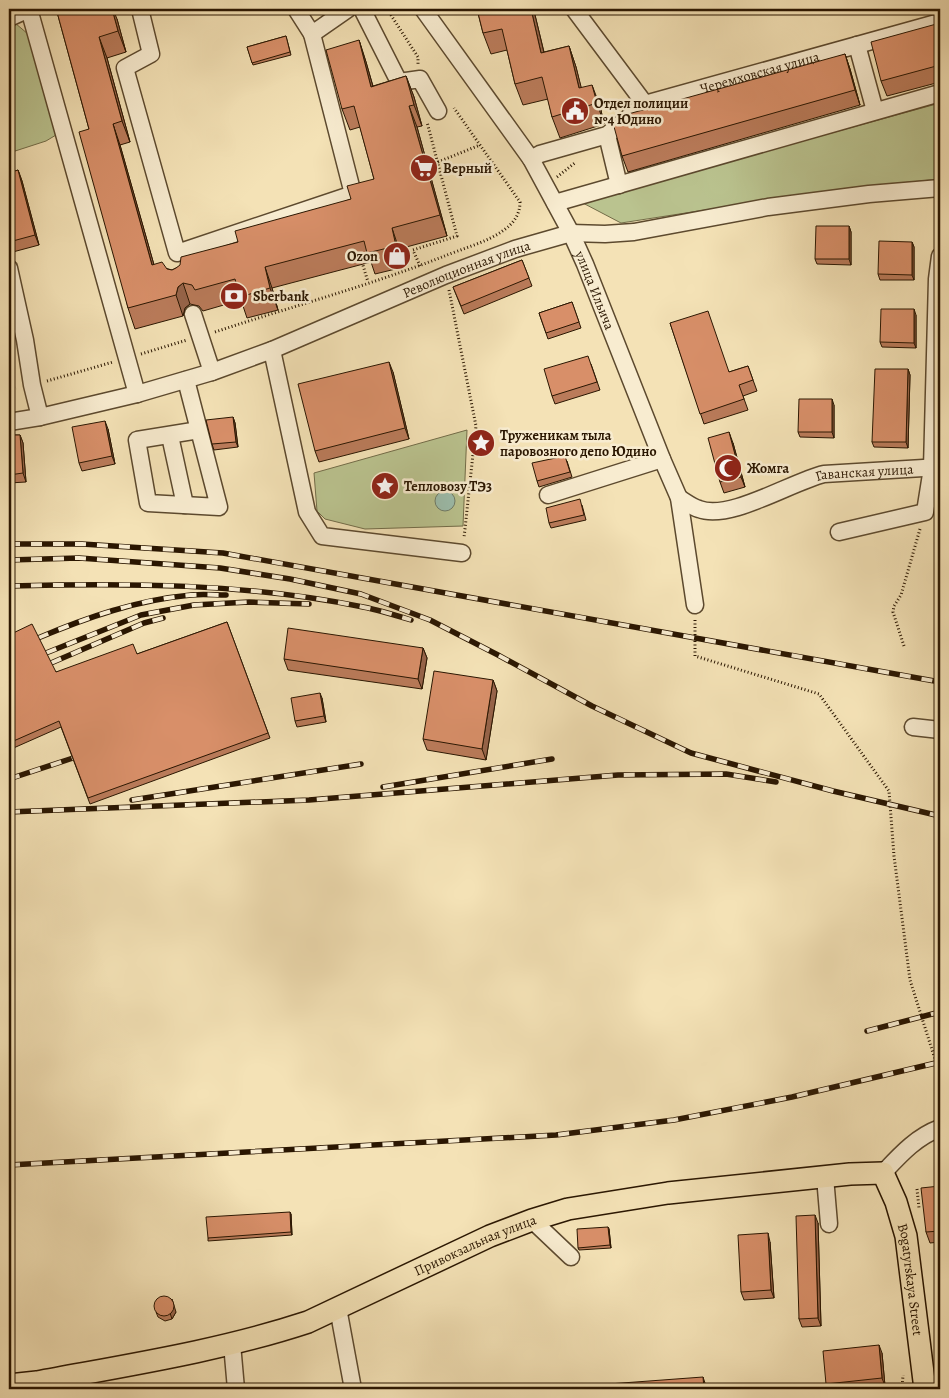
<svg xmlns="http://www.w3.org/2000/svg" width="949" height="1398" viewBox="0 0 949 1398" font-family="Alegreya,serif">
<rect width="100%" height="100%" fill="#f4e2b6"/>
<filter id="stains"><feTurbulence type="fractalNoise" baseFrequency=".004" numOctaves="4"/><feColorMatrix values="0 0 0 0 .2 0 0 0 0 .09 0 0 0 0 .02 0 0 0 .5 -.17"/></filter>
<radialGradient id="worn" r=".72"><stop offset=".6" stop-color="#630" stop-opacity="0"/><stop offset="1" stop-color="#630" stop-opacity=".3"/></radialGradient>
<g fill="#bac38f" stroke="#726c48">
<path d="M 9,18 L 28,34 L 55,124 L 56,135 L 46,141 L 9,153 Z"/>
<path d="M 940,103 L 940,179 L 841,189 L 621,223 L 581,202 Z"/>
<path d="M 467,430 L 463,526 L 365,529 L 325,519 L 317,511 L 314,473 Z"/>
</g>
<circle fill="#9cbead" stroke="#6e7b68" cx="445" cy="501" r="10"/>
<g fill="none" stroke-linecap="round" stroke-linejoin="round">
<defs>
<g id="minor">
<path d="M 29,9 L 137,394"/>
<path d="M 140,9 L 151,54 L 125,68 L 177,253 L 353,194 L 312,34"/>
<path d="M 296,9 L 312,34 L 348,9"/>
<path d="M 362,9 L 399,82 L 420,79 L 438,111"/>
<path id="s1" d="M 423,9 L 531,159 L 571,233 L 585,264 L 662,459 L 679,498 L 695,605"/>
<path d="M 574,9 L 645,104"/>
<path d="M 9,18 L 29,9"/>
<path d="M 857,45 L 875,111"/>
<path d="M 607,135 L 619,185"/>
<path id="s2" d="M 531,159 L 540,154 L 607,135 L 645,104 L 940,22"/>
<path d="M 555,203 L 940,93"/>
<path d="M 9,268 L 25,340 L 32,385 L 40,417"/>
<path d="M 193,314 L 212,372"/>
<path d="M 272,350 L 307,512 L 322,536 L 462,553"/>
<path d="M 186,380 L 219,507 L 148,503 L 137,440 L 199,430"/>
<path id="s3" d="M 9,422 L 40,417 L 137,394 L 212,372 L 272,350 L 446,275 L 515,249 L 571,233 L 605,234 L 634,232 L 768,207 L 869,194 L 940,188"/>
<path d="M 170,436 L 185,505"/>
<path d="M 548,495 L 662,459"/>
<path id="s4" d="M 679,498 C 686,502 692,507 699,509 C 730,521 791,482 824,474 L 940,467"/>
<path d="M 839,532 L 925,512 L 932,468 L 937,279 L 940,256"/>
<path d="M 913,727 L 940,730"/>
<path d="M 883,1173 C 900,1155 916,1137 940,1128"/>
<path d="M 825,1177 L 829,1224"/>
<path d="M 532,1220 L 571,1257"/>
<path d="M 338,1308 L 353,1389"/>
<path d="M 232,1344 L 236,1389"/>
</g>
<g id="major">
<path id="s5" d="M 9,1385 L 37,1382 C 128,1365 220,1351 308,1322 L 490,1236 L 532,1220 L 568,1209 L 668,1193 L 850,1174 L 883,1173 L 896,1202 L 906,1236 L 925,1389"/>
</g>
</defs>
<use href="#minor" stroke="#5c492e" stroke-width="19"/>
<use href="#major" stroke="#2a1601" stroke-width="24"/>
<g stroke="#2a1601" stroke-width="3" stroke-dasharray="1 2.5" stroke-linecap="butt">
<path d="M 387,9 L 418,57 L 418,64"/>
<path d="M 438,162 L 480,145"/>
<path d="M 557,177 L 576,162"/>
<path d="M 362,262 L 368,282"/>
<path d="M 420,266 L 413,250 L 457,236 L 427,122"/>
<path d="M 449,290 L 476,426 L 464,538"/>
<path d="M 215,332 C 290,307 368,286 442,257 C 461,249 488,242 504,230 C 514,223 520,214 520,202 L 454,108"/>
<path d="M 141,354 L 187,340"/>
<path d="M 47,381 L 113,362"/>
<path d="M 9,389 L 16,388"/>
<path d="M 695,620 L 695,656 L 819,694 L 889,791 L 894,856 L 910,980 L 940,1075"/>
<path d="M 904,646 L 893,612 L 894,606 L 901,595 L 920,529"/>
<path d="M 917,1189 L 919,1208"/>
<path d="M 902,1389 L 903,1375"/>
</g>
<use href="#minor" stroke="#f8ecd0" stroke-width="16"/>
<use href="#major" stroke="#f4e2b6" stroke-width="21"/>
<defs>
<g id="rail">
<path d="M 9,544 L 82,544 L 223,553 L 940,682"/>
<path d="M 9,560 L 79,558 L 220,568 L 290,579 L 361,594 L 430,620 L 498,655 L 592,706 L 691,753 L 833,791 L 940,816"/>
<path d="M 9,586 C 127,583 247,583 363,607 C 379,610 395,615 411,620"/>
<path d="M 38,638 C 88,617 137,600 191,595 C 203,594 215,595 226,595"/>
<path d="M 46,653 L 141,615 L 194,605 L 249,602 L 309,604"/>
<path d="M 51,663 L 144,623 L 163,618"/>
<path d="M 9,779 L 73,758"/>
<path d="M 383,787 L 552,759"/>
<path d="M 132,800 L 361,764"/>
<path d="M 9,812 L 309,800 L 618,775 L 726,774 L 776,782"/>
<path d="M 867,1031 L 940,1012"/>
<path d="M 9,1165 L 556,1135 L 674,1120 L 792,1097 L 940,1062"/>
</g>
</defs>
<use href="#rail" stroke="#2a1601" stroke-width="5.5"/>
<use href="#rail" stroke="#f8ecd0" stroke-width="4" stroke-dasharray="11" stroke-linecap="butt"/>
</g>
<g fill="#ba7b5a" stroke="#2a1601">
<path d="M 477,9 L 532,9 L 535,15 L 544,52 L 569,46 L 576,67 L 581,88 L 600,106 L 604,124 L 560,138 L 552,117 L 548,99 L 523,105 L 515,84 L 507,50 L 491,54 L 483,33 Z"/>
<path d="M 57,12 L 117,19 L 126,52 L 107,58 L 130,142 L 120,145 L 154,265 L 172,270 L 176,268 L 238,242 L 351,199 L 374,179 L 360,127 L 350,130 L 342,109 L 359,40 L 366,62 L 373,86 L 406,76 L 414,97 L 422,126 L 417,127 L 447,236 L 399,249 L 404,267 L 375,274 L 371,262 L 272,288 L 278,310 L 247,318 L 241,300 L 203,311 L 199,306 L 190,304 L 185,308 L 183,316 L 135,329 L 128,308 L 89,129 Z"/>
<path d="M 940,23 L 940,82 L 887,96 L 881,81 Z"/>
<path d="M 286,36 L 291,55 L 253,65 L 247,47 Z"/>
<path d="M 845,54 L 850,69 L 860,105 L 628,172 L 622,156 Z"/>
<path d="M 18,170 L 22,181 L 39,245 L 9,253 L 9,173 Z"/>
<path d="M 849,226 L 851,232 L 851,265 L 817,264 L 815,259 Z"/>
<path d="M 912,242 L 914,247 L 914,280 L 880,280 L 878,274 Z"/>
<path d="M 522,260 L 532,286 L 464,314 L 453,287 Z"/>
<path d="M 572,302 L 581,328 L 548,339 L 539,313 Z"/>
<path d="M 916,315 L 916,348 L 882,347 L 880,342 Z"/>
<path d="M 670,323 L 729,372 L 748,366 L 757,391 L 743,396 L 748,410 L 704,424 Z"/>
<path d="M 591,364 L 600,390 L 555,404 L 552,396 Z"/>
<path d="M 908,369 L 910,375 L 908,448 L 874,447 L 872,442 Z"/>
<path d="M 393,372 L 409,439 L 319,462 L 315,451 Z"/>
<path d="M 834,405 L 834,438 L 800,437 L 798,432 Z"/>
<path d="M 233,417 L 235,423 L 238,447 L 214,450 L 212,444 Z"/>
<path d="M 108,429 L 115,464 L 82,471 L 79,463 Z"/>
<path d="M 9,435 L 20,435 L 23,443 L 26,482 L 9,483 Z"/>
<path d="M 733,443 L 745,487 L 724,493 L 720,482 Z"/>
<path d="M 567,461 L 572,477 L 539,487 L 537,481 Z"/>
<path d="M 582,505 L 586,520 L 551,528 L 549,523 Z"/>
<path d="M 227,622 L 270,738 L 90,804 L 61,727 L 9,750 L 9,635 L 56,672 L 137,654 Z"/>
<path d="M 423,648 L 427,658 L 422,689 L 288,670 L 284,659 Z"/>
<path d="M 493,680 L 497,691 L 486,760 L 427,750 L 423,739 Z"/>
<path d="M 322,698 L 326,722 L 297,727 L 295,721 Z"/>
<path d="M 940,1186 L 940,1242 L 930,1243 L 926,1232 Z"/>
<path d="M 291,1214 L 292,1235 L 208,1241 L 208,1238 Z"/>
<path d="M 818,1223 L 821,1326 L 802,1327 L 799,1319 Z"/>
<path d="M 608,1227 L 609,1229 L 611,1248 L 579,1250 L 578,1248 Z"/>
<path d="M 770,1242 L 774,1298 L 744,1300 L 741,1292 Z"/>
<path d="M 156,1312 L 176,1312 L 172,1319 L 165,1321 L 158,1317 Z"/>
<path d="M 882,1353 L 885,1386 L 854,1389 L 828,1389 L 826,1384 Z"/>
</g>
<g fill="#97644a" stroke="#2a1601">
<path d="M 112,9 L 113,9 L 117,19 L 126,52 L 118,31 Z"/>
<path d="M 531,9 L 532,9 L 535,15 L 549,74 L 541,53 Z"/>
<path d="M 99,37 L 107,58 L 130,142 L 122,121 Z"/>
<path d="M 359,40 L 366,62 L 379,108 L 371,87 Z"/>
<path d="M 569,46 L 576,67 L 586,106 L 579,88 Z"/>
<path d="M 845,54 L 850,69 L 860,105 L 855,90 Z"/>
<path d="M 406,76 L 414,97 L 422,126 L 414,105 Z"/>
<path d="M 592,85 L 600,106 L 604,124 L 597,103 Z"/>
<path d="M 409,106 L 417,127 L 447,236 L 440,215 Z"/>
<path d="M 113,124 L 120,145 L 160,286 L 152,265 Z"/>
<path d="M 18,170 L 22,181 L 39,245 L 35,235 Z"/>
<path d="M 849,226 L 851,232 L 851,265 L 849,259 Z"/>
<path d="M 392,228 L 399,249 L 404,267 L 396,246 Z"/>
<path d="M 912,242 L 914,247 L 914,280 L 912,275 Z"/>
<path d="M 265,267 L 272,288 L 278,310 L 270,288 Z"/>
<path d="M 183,283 L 190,304 L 185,308 L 183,316 L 176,295 L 178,287 Z"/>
<path d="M 914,309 L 916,315 L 916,348 L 914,343 Z"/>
<path d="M 389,362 L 393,372 L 409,439 L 405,428 Z"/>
<path d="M 908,369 L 910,375 L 908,448 L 906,442 Z"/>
<path d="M 832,399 L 834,405 L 834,438 L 832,432 Z"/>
<path d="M 233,417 L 235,423 L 238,447 L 236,442 Z"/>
<path d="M 105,421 L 108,429 L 115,464 L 112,456 Z"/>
<path d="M 729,432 L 733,443 L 745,487 L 741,477 Z"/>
<path d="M 20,435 L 23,443 L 26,482 L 23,473 Z"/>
<path d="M 423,648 L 427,658 L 422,689 L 418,679 Z"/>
<path d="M 493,680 L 497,691 L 486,760 L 482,749 Z"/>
<path d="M 320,693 L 322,698 L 326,722 L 324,716 Z"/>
<path d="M 290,1212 L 291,1214 L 292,1235 L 291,1232 Z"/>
<path d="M 815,1215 L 818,1223 L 821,1326 L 818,1318 Z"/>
<path d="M 608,1227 L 609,1229 L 611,1248 L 610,1245 Z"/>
<path d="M 768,1233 L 770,1242 L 774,1298 L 771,1290 Z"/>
<path d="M 172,1299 L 176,1312 L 172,1319 L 170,1313 Z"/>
<path d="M 879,1345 L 882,1353 L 885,1386 L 882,1378 Z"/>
<path d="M 703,1377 L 705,1383 L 706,1389 L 704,1389 Z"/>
</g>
<g fill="#d88f69" stroke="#2a1601">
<path d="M 69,9 L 112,9 L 118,31 L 99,37 L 122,121 L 113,124 L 152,265 L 162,262 L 167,269 L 172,270 L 176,268 L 180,265 L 181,257 L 238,242 L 235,231 L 351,199 L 347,186 L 374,179 L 354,106 L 342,109 L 326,50 L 359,40 L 371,87 L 406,76 L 414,105 L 409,106 L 440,215 L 392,228 L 396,246 L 367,253 L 364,241 L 265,267 L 270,288 L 240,297 L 235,279 L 195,290 L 192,285 L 183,283 L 178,287 L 176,295 L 128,308 L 79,132 L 89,129 L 57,12 Z"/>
<path d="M 477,9 L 531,9 L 541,53 L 569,46 L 579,88 L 592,85 L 597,103 L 552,117 L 542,77 L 515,84 L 502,29 L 483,33 Z"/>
<path d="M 940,23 L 940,65 L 881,81 L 871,42 Z"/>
<path d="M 286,36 L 290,52 L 252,63 L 247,47 Z"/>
<path d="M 845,54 L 855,90 L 622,156 L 613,123 L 621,116 Z"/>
<path d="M 18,170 L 35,235 L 9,242 L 9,173 Z"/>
<path d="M 816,226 L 849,226 L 849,259 L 815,259 Z"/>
<path d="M 879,241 L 912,242 L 912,275 L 878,274 Z"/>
<path d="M 522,260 L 529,278 L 461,306 L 453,287 Z"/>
<path d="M 572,302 L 579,322 L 546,333 L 539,313 Z"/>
<path d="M 881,309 L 914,309 L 914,343 L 880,342 Z"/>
<path d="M 708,311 L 729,372 L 748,366 L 753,380 L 739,385 L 744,399 L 700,414 L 670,323 Z"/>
<path d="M 588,356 L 597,382 L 552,396 L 544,369 Z"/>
<path d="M 389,362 L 405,428 L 315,451 L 298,384 Z"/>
<path d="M 875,369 L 908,369 L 906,442 L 872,442 Z"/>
<path d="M 799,399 L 832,399 L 832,432 L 798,432 Z"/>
<path d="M 233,417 L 236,442 L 212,444 L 206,420 Z"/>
<path d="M 105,421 L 112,456 L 79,463 L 72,427 Z"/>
<path d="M 729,432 L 741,477 L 720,482 L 708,438 Z"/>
<path d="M 9,435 L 20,435 L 23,473 L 9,475 Z"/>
<path d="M 565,456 L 570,472 L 537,481 L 532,463 Z"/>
<path d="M 580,499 L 584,515 L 549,523 L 546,508 Z"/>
<path d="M 227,622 L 268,733 L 88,798 L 59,721 L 9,743 L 9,635 L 32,624 L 56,672 L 133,644 L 137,654 Z"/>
<path d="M 288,628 L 423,648 L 418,679 L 284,659 Z"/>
<path d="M 434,671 L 493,680 L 482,749 L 423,739 Z"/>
<path d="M 320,693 L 324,716 L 295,721 L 291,698 Z"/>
<path d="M 940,1186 L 940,1231 L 926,1232 L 921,1188 Z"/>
<path d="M 290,1212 L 291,1232 L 208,1238 L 206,1217 Z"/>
<path d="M 815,1215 L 818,1318 L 799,1319 L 796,1216 Z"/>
<path d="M 608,1227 L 610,1245 L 578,1248 L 577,1229 Z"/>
<path d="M 768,1233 L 771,1290 L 741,1292 L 738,1235 Z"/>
<circle cx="164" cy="1306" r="10"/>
<path d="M 879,1345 L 882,1378 L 826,1384 L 823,1351 Z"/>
<path d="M 703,1377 L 704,1389 L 568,1389 L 568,1387 Z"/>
<path d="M 481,1386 L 481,1389 L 410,1389 Z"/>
</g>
<defs>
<symbol id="civic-disc" viewBox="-11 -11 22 22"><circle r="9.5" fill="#8f2418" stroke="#f8ecd0"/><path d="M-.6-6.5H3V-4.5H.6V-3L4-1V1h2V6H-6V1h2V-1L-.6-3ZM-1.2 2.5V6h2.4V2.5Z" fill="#fff"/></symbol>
<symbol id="supermarket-disc" viewBox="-11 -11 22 22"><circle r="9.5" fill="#8f2418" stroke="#f8ecd0"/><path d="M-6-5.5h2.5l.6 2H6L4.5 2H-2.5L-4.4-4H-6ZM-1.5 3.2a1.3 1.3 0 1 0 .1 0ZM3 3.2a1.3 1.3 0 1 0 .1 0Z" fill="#fff"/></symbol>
<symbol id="shop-disc" viewBox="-11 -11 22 22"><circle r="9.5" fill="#8f2418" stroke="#f8ecd0"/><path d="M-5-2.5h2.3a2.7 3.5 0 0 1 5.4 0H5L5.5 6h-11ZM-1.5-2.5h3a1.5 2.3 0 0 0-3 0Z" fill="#fff"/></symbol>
<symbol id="bank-disc" viewBox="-11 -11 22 22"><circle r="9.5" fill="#8f2418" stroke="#f8ecd0"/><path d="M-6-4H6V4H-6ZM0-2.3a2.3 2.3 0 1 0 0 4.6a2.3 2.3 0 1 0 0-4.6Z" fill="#fff"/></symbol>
<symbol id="sight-disc" viewBox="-11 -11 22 22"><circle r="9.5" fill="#8f2418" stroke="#f8ecd0"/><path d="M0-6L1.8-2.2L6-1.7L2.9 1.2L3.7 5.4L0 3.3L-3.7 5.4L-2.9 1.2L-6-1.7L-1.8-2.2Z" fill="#fff"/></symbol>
<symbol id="mosque-disc" viewBox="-11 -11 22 22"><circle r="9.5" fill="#8f2418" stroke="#f8ecd0"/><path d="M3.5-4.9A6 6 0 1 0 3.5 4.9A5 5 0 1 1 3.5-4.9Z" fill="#fff"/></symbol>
</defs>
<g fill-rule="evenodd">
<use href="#civic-disc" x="559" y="95" width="32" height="32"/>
<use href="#supermarket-disc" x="408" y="152" width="32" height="32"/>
<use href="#shop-disc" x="381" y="240" width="32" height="32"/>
<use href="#bank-disc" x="218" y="280" width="32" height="32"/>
<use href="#sight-disc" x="465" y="427" width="32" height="32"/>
<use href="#mosque-disc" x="712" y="452" width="32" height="32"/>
<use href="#sight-disc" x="369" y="470" width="32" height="32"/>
</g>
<g text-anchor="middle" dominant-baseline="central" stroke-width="5" stroke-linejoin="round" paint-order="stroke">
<g font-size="14" fill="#2a1601" stroke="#f8ecd0">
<text stroke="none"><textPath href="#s2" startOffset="248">Черемховская улица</textPath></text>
<text stroke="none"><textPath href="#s3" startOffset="484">Революционная улица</textPath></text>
<text stroke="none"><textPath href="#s1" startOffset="331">улица Ильича</textPath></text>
<text stroke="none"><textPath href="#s4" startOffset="195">Гаванская улица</textPath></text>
<text stroke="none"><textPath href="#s5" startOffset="490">Привокзальная улица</textPath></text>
<text stroke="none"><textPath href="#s5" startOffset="1018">Bogatyrskaya Street</textPath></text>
</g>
<g font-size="14" font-weight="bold" fill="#2a1601" stroke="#f8ecd0" text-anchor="start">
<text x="594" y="103">Отдел полиции<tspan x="594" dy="16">№4 Юдино</tspan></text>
<text x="443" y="168">Верный</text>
<text x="378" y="256" text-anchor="end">Ozon</text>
<text x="253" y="296">Sberbank</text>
<text x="500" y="435">Труженикам тыла<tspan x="500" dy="16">паровозного депо Юдино</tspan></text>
<text x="747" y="468">Жомга</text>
<text x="404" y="486">Тепловозу ТЭ3</text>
</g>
</g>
<rect width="949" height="1398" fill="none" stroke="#f4e2b6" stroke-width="30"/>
<rect x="10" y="10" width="929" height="1378" fill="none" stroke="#2a1601" stroke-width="2.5"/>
<rect x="15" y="15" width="919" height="1368" fill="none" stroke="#2a1601"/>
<rect width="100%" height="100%" filter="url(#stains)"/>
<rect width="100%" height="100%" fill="url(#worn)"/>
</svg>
